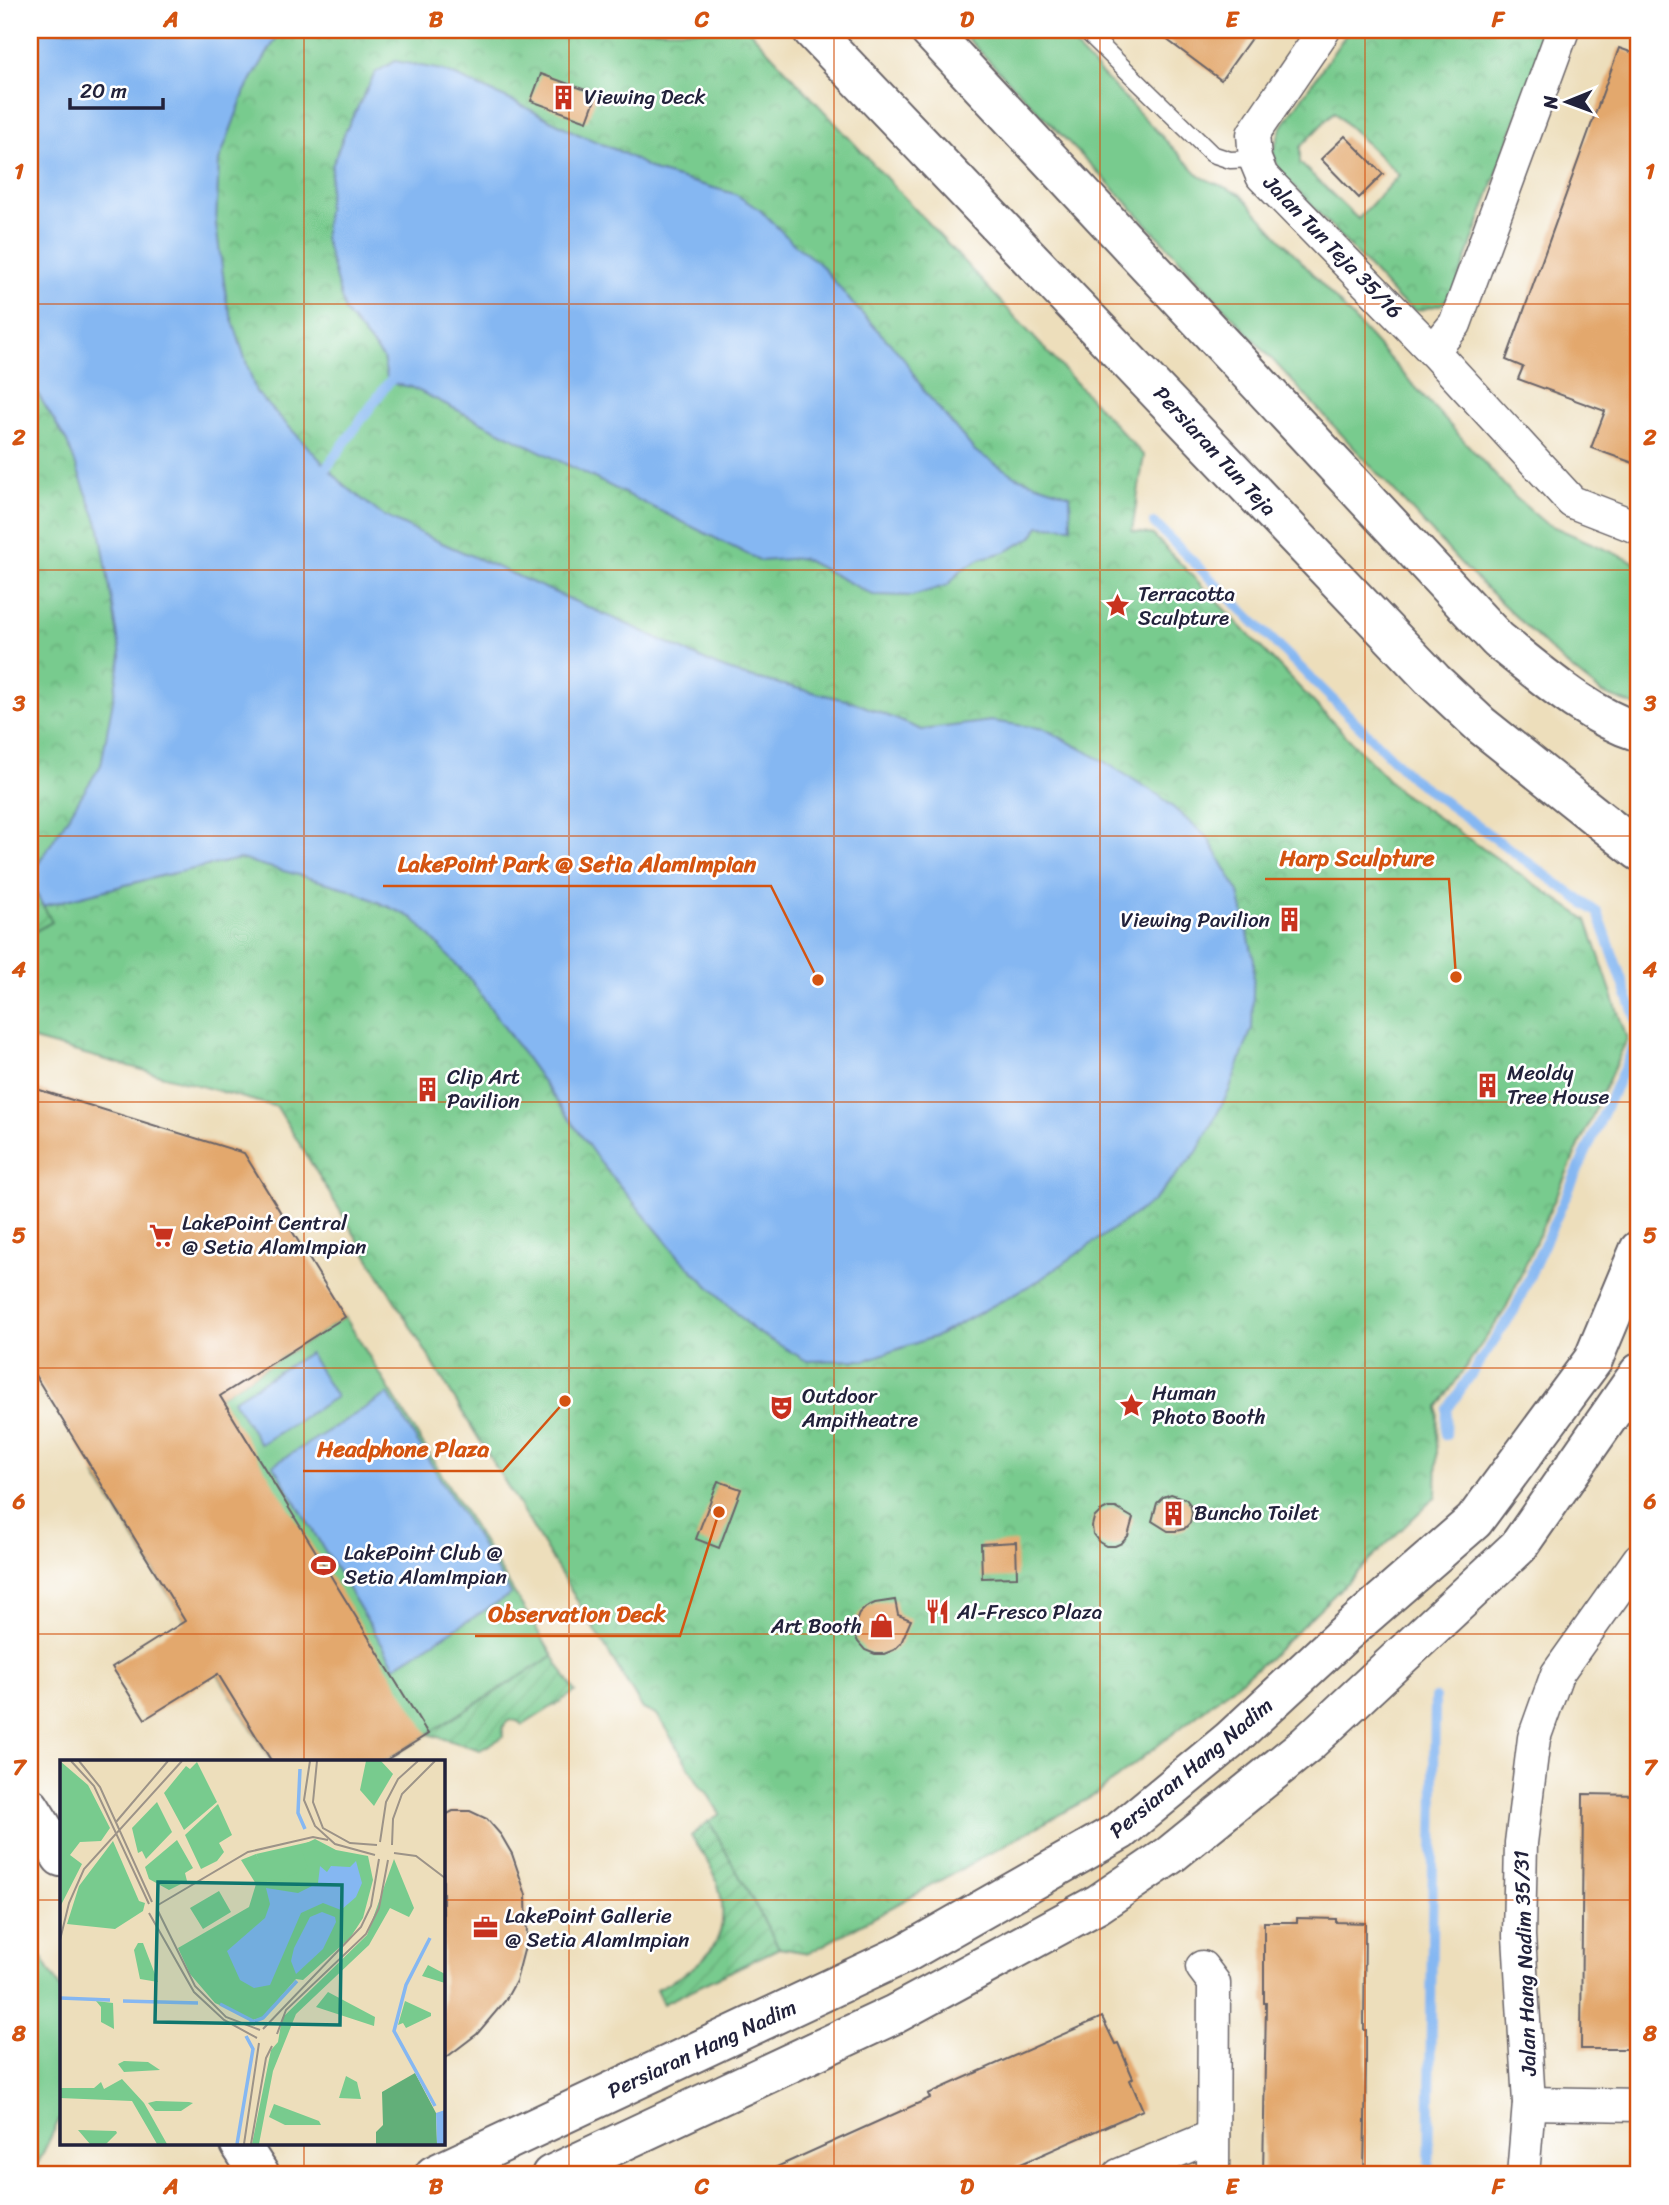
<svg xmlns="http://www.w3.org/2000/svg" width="1669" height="2205" viewBox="0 0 1669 2205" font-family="Sriracha,sans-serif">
<defs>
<pattern id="park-crowns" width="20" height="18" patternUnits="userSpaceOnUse" patternTransform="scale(1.75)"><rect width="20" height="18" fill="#78cb8e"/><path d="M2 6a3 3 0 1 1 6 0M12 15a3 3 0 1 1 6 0" fill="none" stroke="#68ae7b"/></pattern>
<pattern id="garden-furrows" width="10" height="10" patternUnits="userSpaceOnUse" patternTransform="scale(1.75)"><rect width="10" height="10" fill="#78cb8e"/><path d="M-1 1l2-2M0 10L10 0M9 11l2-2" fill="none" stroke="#68ae7b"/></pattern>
</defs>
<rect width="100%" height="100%" fill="#fff"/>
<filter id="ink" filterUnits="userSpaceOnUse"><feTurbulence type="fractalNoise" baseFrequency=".0143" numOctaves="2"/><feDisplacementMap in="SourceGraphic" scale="14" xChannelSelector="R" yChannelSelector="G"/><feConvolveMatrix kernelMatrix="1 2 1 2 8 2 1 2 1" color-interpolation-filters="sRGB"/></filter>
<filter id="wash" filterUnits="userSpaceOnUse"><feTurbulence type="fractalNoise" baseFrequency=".00686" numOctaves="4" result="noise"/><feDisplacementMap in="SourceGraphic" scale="28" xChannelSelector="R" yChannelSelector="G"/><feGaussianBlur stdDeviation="1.57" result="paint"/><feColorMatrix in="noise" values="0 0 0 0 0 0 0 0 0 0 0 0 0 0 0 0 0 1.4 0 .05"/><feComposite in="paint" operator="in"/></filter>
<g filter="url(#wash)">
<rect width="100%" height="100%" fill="#eddebb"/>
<g fill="#78cb8e" stroke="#4d7664" stroke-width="2">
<path d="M 959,30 L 1059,30 L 1201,177 L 1240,194 L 1516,498 L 1545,523 L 1639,564 L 1639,707 L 1602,693 L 1563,662 L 1467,570 L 1119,194 Z"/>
<path d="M 345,1317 L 553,1656 L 383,1762 L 272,1762 L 95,1475 Z"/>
<path d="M 30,1937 L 61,1990 L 61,2116 L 32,2175 L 30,2175 Z"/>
</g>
<g fill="url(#park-crowns)" stroke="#4d7664" stroke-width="2" fill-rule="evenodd">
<path d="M 30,30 L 749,30 L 1144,456 L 1132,531 L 1153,535 L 1399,791 L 1587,920 L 1627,1039 L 1505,1310 L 1438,1407 L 1436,1496 L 1268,1659 L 1095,1795 L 809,1953 L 779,1948 L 709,1821 L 720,1814 L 706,1791 L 701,1787 L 658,1716 L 643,1709 L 277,1107 L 30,1039 Z"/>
<path d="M 1349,30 L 1548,30 L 1455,290 L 1442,304 L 1416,311 L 1397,298 L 1279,170 L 1273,152 L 1281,128 ZM 1334,112 L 1399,175 L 1358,219 L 1300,163 L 1300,147 Z"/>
</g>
<g fill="url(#garden-furrows)" stroke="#4d7664" stroke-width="2">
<path d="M 30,882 L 52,922 L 30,934 Z"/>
<path d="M 553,1656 L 575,1692 L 523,1725 L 517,1721 L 510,1720 C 503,1724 502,1728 503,1737 L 480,1750 L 428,1734 Z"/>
<path d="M 709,1821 L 779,1948 L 663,2004 L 656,1989 C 710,1963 738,1936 714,1873 C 709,1860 698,1848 691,1836 Z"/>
</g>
<g fill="#85b7f2" stroke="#546c96" stroke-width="2">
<path d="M 30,30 L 281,30 L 245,91 L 219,161 L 216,225 L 227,303 L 256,392 L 344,485 L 382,515 L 433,539 L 638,629 L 717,666 L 742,675 L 854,702 L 922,730 L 991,721 L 1045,729 L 1100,759 L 1160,796 L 1208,838 L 1239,893 L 1254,960 L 1252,1028 L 1229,1091 L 1197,1152 L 1152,1202 L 1038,1281 L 937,1336 L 866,1360 L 807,1361 L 754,1330 L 680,1258 L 600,1162 L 470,979 L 413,918 L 349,889 L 240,859 L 161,876 L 43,906 L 30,882 L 30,877 L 101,765 L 121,656 L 100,529 L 67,442 L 30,381 Z"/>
<path d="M 395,61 L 442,70 L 517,103 L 578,134 L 621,152 L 657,172 L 735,194 L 760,210 L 795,245 L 821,265 L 852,303 L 902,356 L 924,391 L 975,451 L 1017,477 L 1070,495 L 1071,527 L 1039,526 L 1032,537 L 1005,552 L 982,558 L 961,570 L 948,585 L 912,596 L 873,595 L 802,558 L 761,561 L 411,387 L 388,383 L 383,358 L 345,312 L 324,236 L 332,166 L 345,132 L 375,73 Z"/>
<path d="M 309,1353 L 336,1397 L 260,1444 L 233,1400 Z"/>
<path d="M 388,1394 L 511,1594 L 395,1666 L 273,1465 Z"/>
</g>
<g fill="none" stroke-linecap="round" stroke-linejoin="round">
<g stroke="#85b7f2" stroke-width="10">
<path d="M 315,472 L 327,467 L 388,383 L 397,375"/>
<path d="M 1154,523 L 1413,779 L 1598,913 L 1639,1028"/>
<path d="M 1446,1435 L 1447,1410 L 1514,1311 L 1639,1035"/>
<path d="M 1429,2175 L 1435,1698"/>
</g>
</g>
<g id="blocks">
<g fill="#e3a86d">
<path d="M 1154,30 L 1257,30 L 1221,80 Z"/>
<path d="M 1619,48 L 1639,55 L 1639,465 L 1591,448 L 1605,411 L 1518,379 L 1523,367 L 1506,360 Z"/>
<path d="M 541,74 L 597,94 L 587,121 L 531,101 Z"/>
<path d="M 1345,136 L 1383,174 L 1359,198 L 1321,159 Z"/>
<path d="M 30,1087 L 244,1153 L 345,1317 L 220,1396 L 428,1734 L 383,1762 L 272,1762 L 218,1674 L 145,1719 L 112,1667 L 185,1621 L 30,1367 Z"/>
<path d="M 718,1481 L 741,1489 L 719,1548 L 696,1539 Z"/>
<path d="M 1171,1494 L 1186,1499 L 1191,1506 L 1192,1514 L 1190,1523 L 1184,1529 L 1176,1531 L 1168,1531 L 1152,1521 L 1157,1503 L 1163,1497 Z"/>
<path d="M 1108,1508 L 1116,1508 L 1133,1518 L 1128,1536 L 1122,1543 L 1115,1546 L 1106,1546 L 1099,1542 L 1093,1534 L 1092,1526 L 1094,1518 L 1100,1512 Z"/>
<path d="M 1016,1542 L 1017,1577 L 982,1578 L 981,1544 Z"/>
<path d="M 895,1600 L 898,1615 L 911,1620 L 901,1643 L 894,1650 L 884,1654 L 875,1654 L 865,1650 L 858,1642 L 854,1633 L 855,1624 L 859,1614 L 866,1607 L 875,1603 Z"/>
<path d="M 1583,1794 L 1639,1795 L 1639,2049 L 1581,2049 Z"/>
<path d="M 453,1811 L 470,1811 L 487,1819 L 501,1835 L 512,1854 L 526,1895 L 527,1939 L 516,1981 L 505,2001 L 477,2034 L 443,2060 L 443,1816 Z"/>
<path d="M 1297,1918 L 1336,1919 L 1336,1922 L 1365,1923 L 1364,2030 L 1366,2030 L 1366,2066 L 1364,2175 L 1263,2175 L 1266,2003 L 1264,2003 L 1264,1922 L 1297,1922 Z"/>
<path d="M 1102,2017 L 1115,2044 L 1118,2043 L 1133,2078 L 1130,2080 L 1143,2110 L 996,2175 L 759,2175 L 930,2098 L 928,2094 Z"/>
</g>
</g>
</g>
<g filter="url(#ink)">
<use href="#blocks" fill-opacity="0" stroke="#696468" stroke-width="2"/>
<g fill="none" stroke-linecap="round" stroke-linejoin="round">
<defs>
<g id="service">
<path d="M 1085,30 L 1212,154 L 1230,160 L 1255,159"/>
<path d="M 1638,30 L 1639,30"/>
</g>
<g id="minor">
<path d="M 1324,30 L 1253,134 L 1255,159 L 1262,176 L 1433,351 L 1572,502 L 1639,528"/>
<path d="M 1433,351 L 1455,324 L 1563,30"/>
<path d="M 1202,1967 L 1214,1983 L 1213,2175"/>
<path d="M 1529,2103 L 1639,2105"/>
<path d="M 1119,2175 L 1213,2136"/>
<path d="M 1523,2175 L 1529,2103 L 1519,1936 L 1521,1843 L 1534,1738 L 1557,1674 L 1639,1559"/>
</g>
<g id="tertiary">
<path d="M 30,1807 L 61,1857"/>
<path d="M 240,2144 L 260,2175"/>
<path d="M 434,2175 L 906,1953 L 1120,1831 L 1230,1740 L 1341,1637 L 1474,1521 L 1593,1360 L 1639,1250"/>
<path d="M 551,2175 L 895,2014 L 1098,1904 L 1170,1855 L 1307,1744 L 1518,1547 L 1639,1373"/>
</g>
<g id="primary">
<path d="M 812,30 L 1433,680 L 1481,725 L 1639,851"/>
<path d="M 929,30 L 1498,640 C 1541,674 1586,715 1639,732"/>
</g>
</defs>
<use href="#service" stroke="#696468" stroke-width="19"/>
<use href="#minor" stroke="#696468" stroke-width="35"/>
<use href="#tertiary" stroke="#696468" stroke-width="42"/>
<use href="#primary" stroke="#696468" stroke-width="42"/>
<use href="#service" stroke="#fff" stroke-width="16"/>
<use href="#minor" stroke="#fff" stroke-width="32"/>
<use href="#tertiary" stroke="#fff" stroke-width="38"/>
<use href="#primary" stroke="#fff" stroke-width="38"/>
</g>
</g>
<path fill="none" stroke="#d45411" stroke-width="2" stroke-opacity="0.55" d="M 304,30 L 304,1762M 569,30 L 569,2175M 834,30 L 834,2175M 1100,30 L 1100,2175M 1365,30 L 1365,2175M 30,304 L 1639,304M 30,570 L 1639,570M 30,836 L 1639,836M 30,1102 L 1639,1102M 30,1368 L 1639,1368M 30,1634 L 1639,1634M 30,1900 L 61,1900M 443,1900 L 1639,1900M 304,2144 L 304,2175"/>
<defs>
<symbol id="building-bare" viewBox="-9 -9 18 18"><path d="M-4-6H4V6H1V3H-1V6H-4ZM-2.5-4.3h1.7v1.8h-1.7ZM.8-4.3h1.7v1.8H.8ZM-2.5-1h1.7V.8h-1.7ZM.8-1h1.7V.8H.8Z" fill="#c8321e" stroke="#fff" stroke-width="2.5" paint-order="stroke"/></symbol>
<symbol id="sight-bare" viewBox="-9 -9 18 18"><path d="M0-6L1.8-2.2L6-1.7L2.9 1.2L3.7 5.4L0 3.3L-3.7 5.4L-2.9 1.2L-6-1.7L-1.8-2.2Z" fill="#c8321e" stroke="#fff" stroke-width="2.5" paint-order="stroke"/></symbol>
<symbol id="supermarket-bare" viewBox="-9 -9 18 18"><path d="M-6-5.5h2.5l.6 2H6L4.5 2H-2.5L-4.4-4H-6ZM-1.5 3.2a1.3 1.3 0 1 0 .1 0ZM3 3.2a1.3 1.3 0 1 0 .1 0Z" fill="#c8321e" stroke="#fff" stroke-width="2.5" paint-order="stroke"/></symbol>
<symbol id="theatre-bare" viewBox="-9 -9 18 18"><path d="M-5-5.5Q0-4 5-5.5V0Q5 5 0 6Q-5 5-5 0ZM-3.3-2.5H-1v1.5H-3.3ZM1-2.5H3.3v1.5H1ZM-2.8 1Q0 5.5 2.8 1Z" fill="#c8321e" stroke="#fff" stroke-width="2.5" paint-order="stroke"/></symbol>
<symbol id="stadium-bare" viewBox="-9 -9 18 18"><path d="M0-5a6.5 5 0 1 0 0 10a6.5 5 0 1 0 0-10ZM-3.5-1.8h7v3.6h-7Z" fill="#c8321e" stroke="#fff" stroke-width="2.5" paint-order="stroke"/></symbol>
<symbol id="restaurant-bare" viewBox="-9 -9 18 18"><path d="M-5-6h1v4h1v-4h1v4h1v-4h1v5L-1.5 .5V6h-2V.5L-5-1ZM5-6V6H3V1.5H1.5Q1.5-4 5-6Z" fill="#c8321e" stroke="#fff" stroke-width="2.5" paint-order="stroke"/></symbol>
<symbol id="shop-bare" viewBox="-9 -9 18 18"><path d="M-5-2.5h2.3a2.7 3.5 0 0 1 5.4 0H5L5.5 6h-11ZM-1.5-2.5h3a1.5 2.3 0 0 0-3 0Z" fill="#c8321e" stroke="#fff" stroke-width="2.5" paint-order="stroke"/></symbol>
<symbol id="office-bare" viewBox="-9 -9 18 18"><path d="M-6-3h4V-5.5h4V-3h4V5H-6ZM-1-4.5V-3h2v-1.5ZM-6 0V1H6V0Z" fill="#c8321e" stroke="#fff" stroke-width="2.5" paint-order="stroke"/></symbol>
</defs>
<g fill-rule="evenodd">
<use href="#building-bare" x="546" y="80" width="35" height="35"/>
<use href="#sight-bare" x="1100" y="588" width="35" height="35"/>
<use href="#building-bare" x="1272" y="902" width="35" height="35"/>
<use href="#building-bare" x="1470" y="1068" width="35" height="35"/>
<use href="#building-bare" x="410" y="1072" width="35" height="35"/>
<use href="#supermarket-bare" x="144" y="1218" width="35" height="35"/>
<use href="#sight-bare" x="1114" y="1388" width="35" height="35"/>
<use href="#theatre-bare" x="764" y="1390" width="35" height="35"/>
<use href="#building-bare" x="1156" y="1496" width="35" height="35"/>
<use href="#stadium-bare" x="306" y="1548" width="35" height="35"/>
<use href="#restaurant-bare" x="920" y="1594" width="35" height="35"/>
<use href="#shop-bare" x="864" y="1608" width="35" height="35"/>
<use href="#office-bare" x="468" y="1910" width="35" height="35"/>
</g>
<g text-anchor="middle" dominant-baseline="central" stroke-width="5" stroke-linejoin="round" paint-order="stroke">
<g font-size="21" fill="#22223b" stroke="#fff" text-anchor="start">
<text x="584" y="97">Viewing Deck</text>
<text x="1138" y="594">Terracotta<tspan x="1138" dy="24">Sculpture</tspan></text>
<text x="1270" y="920" text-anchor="end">Viewing Pavilion</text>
<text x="1507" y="1073">Meoldy<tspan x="1507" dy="24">Tree House</tspan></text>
<text x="447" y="1077">Clip Art<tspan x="447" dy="24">Pavilion</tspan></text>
<text x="182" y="1223">LakePoint Central<tspan x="182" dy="24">@ Setia AlamImpian</tspan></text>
<text x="1152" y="1393">Human<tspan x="1152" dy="24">Photo Booth</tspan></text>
<text x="802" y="1396">Outdoor<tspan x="802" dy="24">Ampitheatre</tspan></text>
<text x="1194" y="1513">Buncho Toilet</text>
<text x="344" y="1553">LakePoint Club @<tspan x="344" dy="24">Setia AlamImpian</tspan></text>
<text x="957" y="1612">Al-Fresco Plaza</text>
<text x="862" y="1626" text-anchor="end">Art Booth</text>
<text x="505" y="1916">LakePoint Gallerie<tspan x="505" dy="24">@ Setia AlamImpian</tspan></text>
</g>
<g font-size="21" fill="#22223b" stroke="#fff">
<text transform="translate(1333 247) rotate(46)">Jalan Tun Teja 35/16</text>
<text transform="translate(1215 451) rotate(47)">Persiaran Tun Teja</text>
<text transform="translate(1191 1768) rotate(-40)">Persiaran Hang Nadim</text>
<text transform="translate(1525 1963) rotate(-92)">Jalan Hang Nadim 35/31</text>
<text transform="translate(702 2049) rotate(-25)">Persiaran Hang Nadim</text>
</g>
</g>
<g transform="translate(60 1760)">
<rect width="385" height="385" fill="#eddebb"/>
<path d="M 0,1 L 28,25 L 50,68 L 41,81 L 20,82 L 10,95 L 22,104 L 0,147 ZM 306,1 L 321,1 L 333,14 L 314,46 L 300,30 ZM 137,2 L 157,42 L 124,70 L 104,33 L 126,6 L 130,9 ZM 97,42 L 112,72 L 86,99 L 82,91 L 78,93 L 72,68 ZM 158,44 L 172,75 L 159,83 L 164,92 L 157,101 L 141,109 L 125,75 ZM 117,80 L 133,108 L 125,113 L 127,121 L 109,130 L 89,119 L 85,107 ZM 53,81 L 79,141 L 85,143 L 83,151 L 55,169 L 7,164 L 19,126 ZM 249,82 L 260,98 L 232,129 L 207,121 L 196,94 ZM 334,99 L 354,148 L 349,157 L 330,148 L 309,185 L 236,254 L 213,311 L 199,384 L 192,384 L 211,290 L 218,282 L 222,258 L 307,175 ZM 159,131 L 171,152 L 143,169 L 130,148 ZM 286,316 L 297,322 L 301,339 L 279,338 ZM 214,344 L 259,361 L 261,365 L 225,365 L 209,357 Z" fill="#78cb8e"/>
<path d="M 355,313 L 376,353 L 377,384 L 316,384 L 316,372 L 323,365 L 322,332 Z" fill="#62af79"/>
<path d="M 255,79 L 276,90 L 308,96 L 313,120 L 303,158 L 290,178 L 243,220 L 236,219 L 203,257 L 193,260 L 155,243 L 130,214 L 118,188 L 189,147 L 196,124 L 181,100 L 196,94 L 208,118 L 218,121 L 248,108 L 240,86 ZM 78,183 L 83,183 L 98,222 L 80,219 L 74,190 ZM 368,205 L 385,214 L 385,223 L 362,216 ZM 268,232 L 315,257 L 314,266 L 256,247 ZM 36,241 L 53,243 L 54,269 L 41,262 L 41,247 ZM 345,241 L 371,253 L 371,256 L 346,268 L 343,263 L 338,265 ZM 64,301 L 88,302 L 100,310 L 64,312 L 58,304 ZM 62,319 L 84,343 L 107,384 L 97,384 L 72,341 L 0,338 L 0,328 L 34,328 L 41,322 L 44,329 ZM 96,341 L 129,342 L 133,343 L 121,351 L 95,351 L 88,343 ZM 18,370 L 56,371 L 57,373 L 46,384 L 30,384 Z" fill="#78cb8e"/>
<path d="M 296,101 L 302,123 L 296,137 L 281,150 L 263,143 L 241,153 L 210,225 L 194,228 L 180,220 L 167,191 L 205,158 L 210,144 L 206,128 L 238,133 L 258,123 L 260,106 L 267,112 L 271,106 L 290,107 ZM 262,152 L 275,157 L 276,162 L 263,189 L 236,214 L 231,201 L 234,188 L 250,157 ZM 385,350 L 385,384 L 377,384 L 376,353 Z" fill="#85b7f2"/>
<path fill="none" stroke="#85b7f2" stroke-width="3.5" d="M 240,9 L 238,53 L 245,69M 370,178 L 346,225 L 334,271 L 375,346M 0,238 L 50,240M 63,241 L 138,243M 160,244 L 193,261M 190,263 L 203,258 L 237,221M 177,384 L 193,289 L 186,276"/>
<path fill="none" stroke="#9c9388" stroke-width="2" d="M 11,1 L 34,26 L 89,144M 19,1 L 40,27 L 92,142M 250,1 L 244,40 L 255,66 L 275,84 L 315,95M 257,1 L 253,42 L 263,68 L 290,83 L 317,85M 56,62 L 108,1M 320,82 L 326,42 L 338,19 L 358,1M 332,85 L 333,59 L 342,34 L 375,1M 334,93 L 356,96 L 385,118M 98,145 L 188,92 L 253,77 L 268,80M 98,151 L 135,226 L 166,257 L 200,270M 89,153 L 134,232 L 164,260 L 197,278M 0,180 L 9,143 L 24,109 L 122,1M 203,269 L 301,167 L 311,146 L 319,99M 217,274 L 226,250 L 306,174 L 319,148 L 328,100M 184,384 L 199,283M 191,384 L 206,298 L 212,286"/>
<path fill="#0f766e" fill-opacity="0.15" stroke="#0f766e" stroke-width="3.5" d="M 98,122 L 282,125 L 280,265 L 95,262 Z"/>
<rect width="385" height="385" fill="none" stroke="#22223b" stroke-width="3.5"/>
</g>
<path fill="none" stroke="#d45411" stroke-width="2.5" d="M1456 977L1449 879H1265M818 980L771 886H383M565 1401L503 1471H303M719 1512L680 1636H475"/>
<g fill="#d45411" stroke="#fff" stroke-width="2.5">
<circle cx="1456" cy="977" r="7"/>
<circle cx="818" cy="980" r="7"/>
<circle cx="565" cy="1401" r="7"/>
<circle cx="719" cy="1512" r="7"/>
</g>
<g font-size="23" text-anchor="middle" font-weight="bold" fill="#d45411" stroke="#fff" stroke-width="5" stroke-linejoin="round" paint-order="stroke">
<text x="1357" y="866">Harp Sculpture</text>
<text x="577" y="872">LakePoint Park @ Setia AlamImpian</text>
<text x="403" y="1457">Headphone Plaza</text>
<text x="577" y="1622">Observation Deck</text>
</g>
<rect width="1669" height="2205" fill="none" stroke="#fff" stroke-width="77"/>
<g transform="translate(1567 102) rotate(269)" stroke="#ffffff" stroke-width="5" paint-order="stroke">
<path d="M0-5L12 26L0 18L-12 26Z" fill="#22223b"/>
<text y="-10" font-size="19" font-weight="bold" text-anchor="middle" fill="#22223b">N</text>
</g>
<path d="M70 98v10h93v-10" fill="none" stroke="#22223b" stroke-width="3.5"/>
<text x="80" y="98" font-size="21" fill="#22223b" stroke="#ffffff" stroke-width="5" paint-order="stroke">20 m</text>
<rect x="38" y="38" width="1592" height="2128" fill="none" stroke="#d45411" stroke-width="2.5"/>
<g font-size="23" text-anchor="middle" font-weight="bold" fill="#d45411">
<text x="171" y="27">A</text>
<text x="436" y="27">B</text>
<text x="702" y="27">C</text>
<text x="967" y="27">D</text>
<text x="1232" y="27">E</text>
<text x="1498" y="27">F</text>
<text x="19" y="179">1</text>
<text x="1650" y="179">1</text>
<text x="19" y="445">2</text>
<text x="1650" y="445">2</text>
<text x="19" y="711">3</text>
<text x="1650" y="711">3</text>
<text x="19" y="977">4</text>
<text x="1650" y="977">4</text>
<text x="19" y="1243">5</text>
<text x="1650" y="1243">5</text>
<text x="19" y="1509">6</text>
<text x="1650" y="1509">6</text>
<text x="19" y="1775">7</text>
<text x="1650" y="1775">7</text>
<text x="19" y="2041">8</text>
<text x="1650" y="2041">8</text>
<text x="171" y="2194">A</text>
<text x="436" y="2194">B</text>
<text x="702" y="2194">C</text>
<text x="967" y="2194">D</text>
<text x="1232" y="2194">E</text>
<text x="1498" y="2194">F</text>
</g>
</svg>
